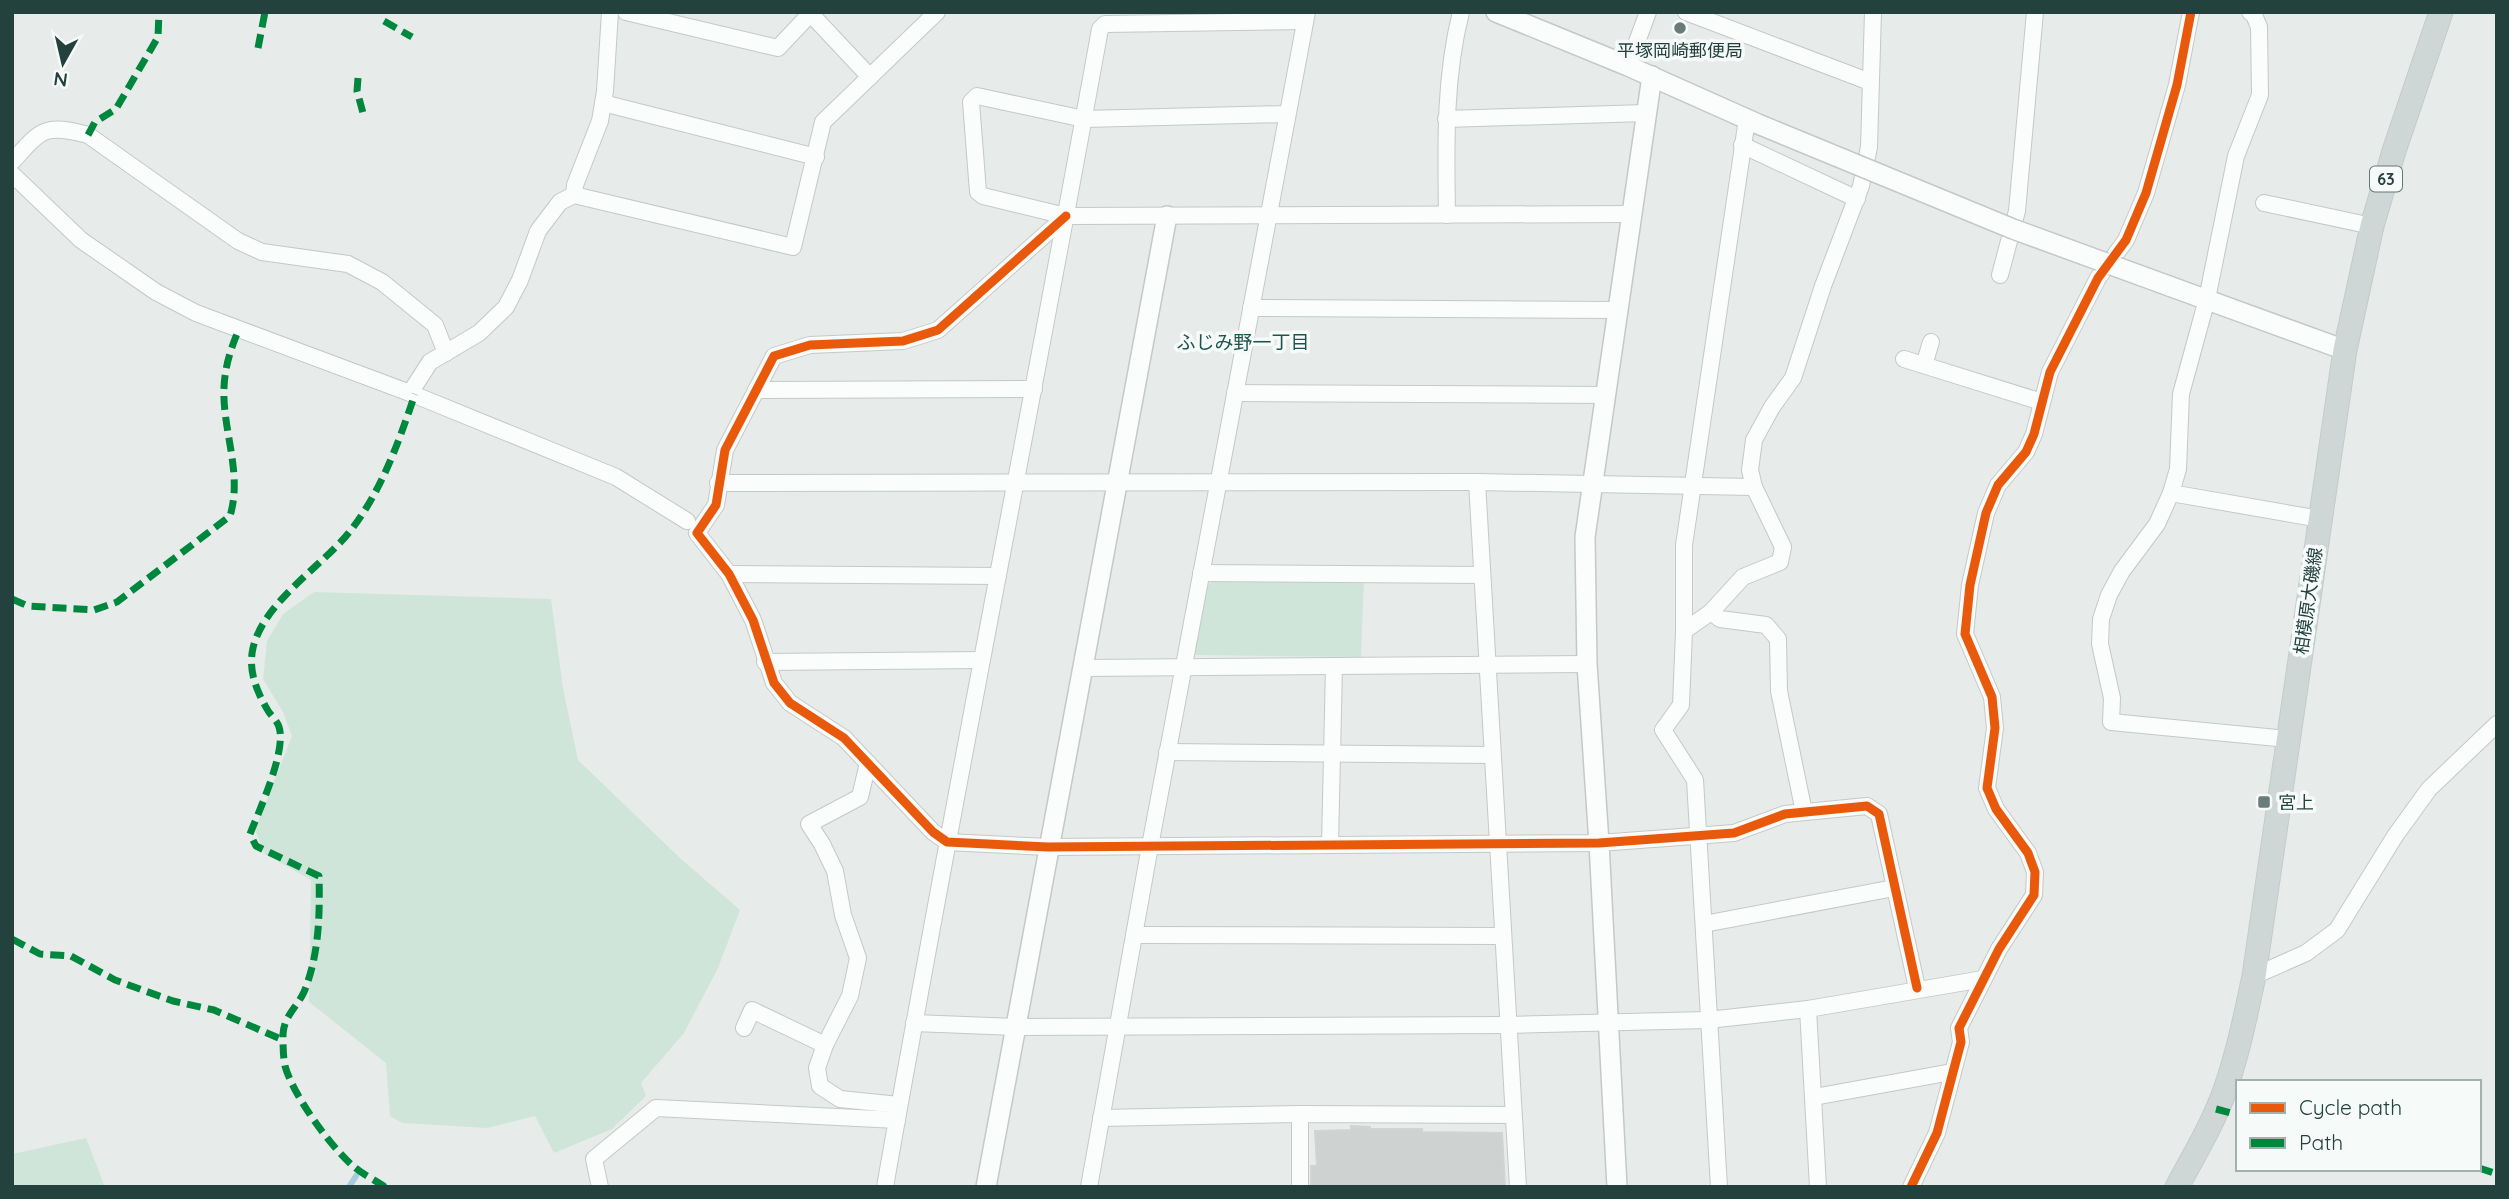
<svg xmlns="http://www.w3.org/2000/svg" width="2509" height="1199" viewBox="0 0 2509 1199" font-family="Quicksand,'Noto Sans JP',sans-serif">
<rect width="100%" height="100%" fill="#e7ecea"/>
<g fill="#d0e5d9">
<path d="M 1364,580 L 1361,657 L 1195,655 L 1193,653 L 1205,587 L 1211,582 Z"/>
<path d="M 314,592 L 551,599 L 563,688 L 578,760 L 680,858 L 740,910 L 718,968 L 684,1033 L 641,1083 L 646,1096 L 612,1129 L 554,1153 L 535,1116 L 487,1128 L 402,1123 L 390,1116 L 386,1063 L 309,1002 L 311,880 L 265,854 L 255,830 L 292,736 L 283,712 L 263,679 L 267,641 L 283,614 Z"/>
<path d="M 86,1138 L 105,1187 L 12,1187 L 12,1154 Z"/>
</g>
<g fill="none" stroke-linecap="round" stroke-linejoin="round">
<path stroke="#a7ccdb" stroke-width="6" d="M 349,1187 L 356,1176"/>
</g>
<path fill="#ced3d2" stroke="#d0d5d3" stroke-width="2" d="M 1351,1126 L 1370,1127 L 1370,1129 L 1422,1129 L 1422,1132 L 1502,1133 L 1505,1187 L 1311,1187 L 1311,1166 L 1317,1166 L 1315,1131 L 1351,1130 Z"/>
<g fill="none" stroke-linecap="round" stroke-linejoin="round">
<defs>
<g id="minor">
<path d="M 626,12 L 778,48 L 810,14"/>
<path d="M 809,12 L 870,77"/>
<path d="M 1686,12 L 1870,82"/>
<path d="M 2250,12 L 2254,15 L 2259,27 L 2260,95 L 2236,156 L 2207,299 L 2181,394 L 2178,469 L 2171,493 L 2157,524 L 2122,571 L 2109,595 L 2101,619 L 2100,644 L 2112,698 L 2111,722 L 2288,739"/>
<path d="M 1628,66 L 1648,12"/>
<path d="M 603,103 L 816,157"/>
<path d="M 1287,114 L 1084,119 L 977,96 L 971,102 L 978,192 L 983,196 L 1066,216 L 1631,214"/>
<path d="M 1446,119 L 1646,113"/>
<path d="M 1742,145 L 1857,199"/>
<path d="M 12,162 C 41,130 44,123 88,135 L 238,241 L 262,252 L 348,264 L 382,282 L 435,325 L 446,353"/>
<path d="M 12,174 L 81,240 L 156,292 L 196,313 L 410,393 L 616,477 L 687,521"/>
<path d="M 574,195 L 575,185 L 600,121 L 605,91 L 610,12"/>
<path d="M 2264,203 L 2372,226"/>
<path d="M 1447,215 C 1446,147 1444,79 1461,12"/>
<path d="M 1066,216 L 938,330 L 903,341 L 810,345 L 774,356 L 725,450 L 716,505 L 697,533 L 729,574 L 753,620 L 774,683 L 790,703 L 844,738 L 933,832 L 947,842 L 1048,847 L 1599,843 L 1734,833 L 1785,814 L 1867,806 L 1879,814 L 1917,988"/>
<path d="M 2000,275 L 2017,211 L 2035,12"/>
<path d="M 1251,308 L 1617,310"/>
<path d="M 1904,359 L 2042,402"/>
<path d="M 1924,365 L 1931,342"/>
<path d="M 756,390 L 1034,389"/>
<path d="M 410,393 L 430,362 L 479,333 L 506,307 L 520,280 L 538,231 L 560,202 L 574,195 L 793,247 L 823,122 L 937,12"/>
<path d="M 1235,393 L 1605,395"/>
<path d="M 1477,482 L 1518,1187"/>
<path d="M 718,483 L 1477,482 L 1754,487"/>
<path d="M 2171,493 L 2320,519"/>
<path d="M 1201,573 L 1482,575"/>
<path d="M 729,574 L 998,576"/>
<path d="M 1711,612 L 1720,619 L 1766,625 L 1778,639 L 1779,691 L 1804,812"/>
<path d="M 1684,631 L 1711,612 L 1743,577 L 1780,562 L 1783,547 L 1754,487 L 1750,470 L 1754,440 L 1772,407 L 1793,378 L 1823,286 L 1861,186 L 1869,147 L 1873,12"/>
<path d="M 765,662 L 982,660"/>
<path d="M 1083,668 L 1587,664"/>
<path d="M 1167,752 L 1492,755"/>
<path d="M 868,763 L 860,797 L 809,824 L 822,844 L 835,871 L 843,915 L 858,958 L 850,996 L 825,1045 L 817,1068 L 820,1086 L 840,1099 L 899,1105"/>
<path d="M 1330,845 L 1334,666"/>
<path d="M 1704,924 L 1894,888"/>
<path d="M 1134,935 L 1503,936"/>
<path d="M 2254,976 L 2306,953 L 2337,930 L 2395,836 L 2429,789 L 2497,724"/>
<path d="M 1808,1009 L 1818,1187"/>
<path d="M 914,1023 L 1016,1027 L 1508,1025 L 1708,1020 L 1808,1009 L 1983,979"/>
<path d="M 744,1028 L 752,1010 L 825,1045"/>
<path d="M 1814,1097 L 1952,1072"/>
<path d="M 1300,1114 L 1300,1187"/>
<path d="M 1101,1118 L 1300,1114 L 1513,1115"/>
<path d="M 600,1187 L 594,1159 L 656,1108 L 897,1120"/>
<path d="M 885,1187 C 953,800 1030,416 1100,29 L 1105,24 L 1304,21"/>
<path d="M 1089,1187 L 1150,846 L 1307,12"/>
<path d="M 1719,1187 L 1695,780 L 1663,730 L 1681,705 L 1684,631 L 1684,545 L 1747,119"/>
<path d="M 1911,1187 L 1937,1133 L 1961,1042 L 1959,1028 L 1999,949 L 2034,895 L 2035,872 L 2028,853 L 1996,809 L 1987,788 L 1995,728 L 1992,697 L 1965,634 L 1970,585 L 1986,513 L 1998,485 L 2026,452 L 2034,434 L 2050,372 L 2098,278 L 2126,240 L 2146,193 L 2177,85 L 2191,12"/>
</g>
<g id="tertiary">
<path d="M 1496,12 L 1628,66 L 1758,124"/>
<path d="M 2169,286 L 2345,350"/>
<path d="M 986,1187 L 1167,216"/>
<path d="M 1617,1187 L 1599,843 L 1587,664 L 1585,537 L 1652,76"/>
</g>
<path id="primary" d="M 2177,1187 C 2194,1155 2213,1124 2225,1090 C 2238,1053 2246,1014 2254,976 L 2345,350 L 2372,226 L 2394,151 L 2441,12"/>
</defs>
<use href="#minor" stroke="#c4c9c7" stroke-width="18"/>
<use href="#tertiary" stroke="#c4c9c7" stroke-width="22"/>
<use href="#primary" stroke="#c2cbca" stroke-width="25"/>
<use href="#minor" stroke="#fbfcfc" stroke-width="16"/>
<use href="#tertiary" stroke="#fbfcfc" stroke-width="19"/>
<use href="#primary" stroke="#cfd7d6" stroke-width="23"/>
<defs>
<path id="tertiary-bridge" d="M 1758,124 L 2013,229 L 2169,286"/>
</defs>
<use href="#tertiary-bridge" stroke="#c4c9c7" stroke-width="22" stroke-linecap="butt"/>
<use href="#tertiary-bridge" stroke="#fbfcfc" stroke-width="19"/>
<g stroke="#00873e" stroke-width="7" stroke-dasharray="14 7" stroke-linecap="butt">
<path d="M 384,21 L 412,37"/>
<path d="M 258,48 L 265,12"/>
<path d="M 358,78 L 357,91 L 363,113"/>
<path d="M 88,135 L 95,122 L 116,109 L 158,37 L 159,12"/>
<path d="M 12,599 L 28,606 L 94,610 L 117,602 L 230,516 C 243,473 222,430 224,387 C 225,366 231,348 239,329"/>
<path d="M 12,939 L 40,954 L 71,956 L 115,980 L 173,1001 L 214,1010 L 283,1040"/>
<path d="M 2216,1109 L 2238,1115"/>
<path d="M 2479,1168 L 2497,1174"/>
<path d="M 385,1187 C 375,1180 362,1174 353,1166 C 330,1146 293,1095 285,1066 C 283,1057 283,1043 283,1034 C 284,1016 297,1007 304,992 C 319,955 320,916 319,876 L 256,846 L 250,834 C 259,811 287,750 279,727 C 277,720 270,715 267,709 C 256,690 248,670 253,648 C 264,601 323,566 351,530 C 382,490 399,441 415,394"/>
</g>
<defs>
<g id="cycleway">
<path d="M 1066,216 L 938,330 L 903,341 L 810,345 L 774,356 L 725,450 L 716,505 L 697,533 L 729,574 L 753,620 L 774,683 L 790,703 L 844,738 L 933,832 L 947,842 L 1048,847 L 1599,843 L 1734,833 L 1785,814 L 1867,806 L 1879,814 L 1917,988"/>
<path d="M 1911,1187 L 1937,1133 L 1961,1042 L 1959,1028 L 1999,949 L 2034,895 L 2035,872 L 2028,853 L 1996,809 L 1987,788 L 1995,728 L 1992,697 L 1965,634 L 1970,585 L 1986,513 L 1998,485 L 2026,452 L 2034,434 L 2050,372 L 2098,278 L 2126,240 L 2146,193 L 2177,85 L 2191,12"/>
</g>
</defs>
<use href="#cycleway" stroke="#f6faf9" stroke-width="13"/>
<use href="#cycleway" stroke="#e8590c" stroke-width="9"/>
</g>
<g fill="#687d7a" stroke="#f6faf9" stroke-width="2.5">
<circle cx="1680" cy="28" r="7"/>
<rect x="2257" y="795" width="14" height="14" rx="3.5"/>
</g>
<g text-anchor="middle" dominant-baseline="central" stroke-width="7" stroke-linejoin="round" paint-order="stroke">
<rect fill="#f6faf9" stroke="#627875" stroke-width="2" x="2370" y="166.5" width="32" height="25" rx="5"/>
<g font-size="16" font-weight="bold" fill="#23413d">
<text x="2386" y="179">63</text>
</g>
<g font-size="18" fill="#23413d" stroke="#f6faf9">
<text x="1680" y="50">平塚岡崎郵便局</text>
<text x="2278" y="802" text-anchor="start">宮上</text>
</g>
<g font-size="18" fill="#23413d" stroke="#f6faf9">
<text transform="translate(2308 601) rotate(-82)">相模原大磯線</text>
</g>
<g font-size="19" fill="#1e544f" stroke="#f6faf9">
<text x="1243" y="342">ふじみ野一丁目</text>
</g>
</g>
<rect width="2509" height="1199" fill="none" stroke="#23413d" stroke-width="28"/>
<rect x="2236" y="1080" width="245" height="91" fill="#f6faf9" stroke="#a2b0ae" stroke-width="2"/>
<rect x="2250" y="1103" width="35" height="10" fill="#e8590c" stroke="#a2b0ae" stroke-width="2"/>
<text x="2299" y="1115" font-size="21" fill="#23413d">Cycle path</text>
<rect x="2250" y="1138" width="35" height="10" fill="#00873e" stroke="#a2b0ae" stroke-width="2"/>
<text x="2299" y="1150" font-size="21" fill="#23413d">Path</text>
<g transform="translate(63 63) rotate(188)" stroke="#f6faf9" stroke-width="5" paint-order="stroke">
<path d="M0-5L12 26L0 18L-12 26Z" fill="#23413d"/>
<text y="-10" font-size="19" font-weight="bold" text-anchor="middle" fill="#23413d">N</text>
</g>
</svg>
